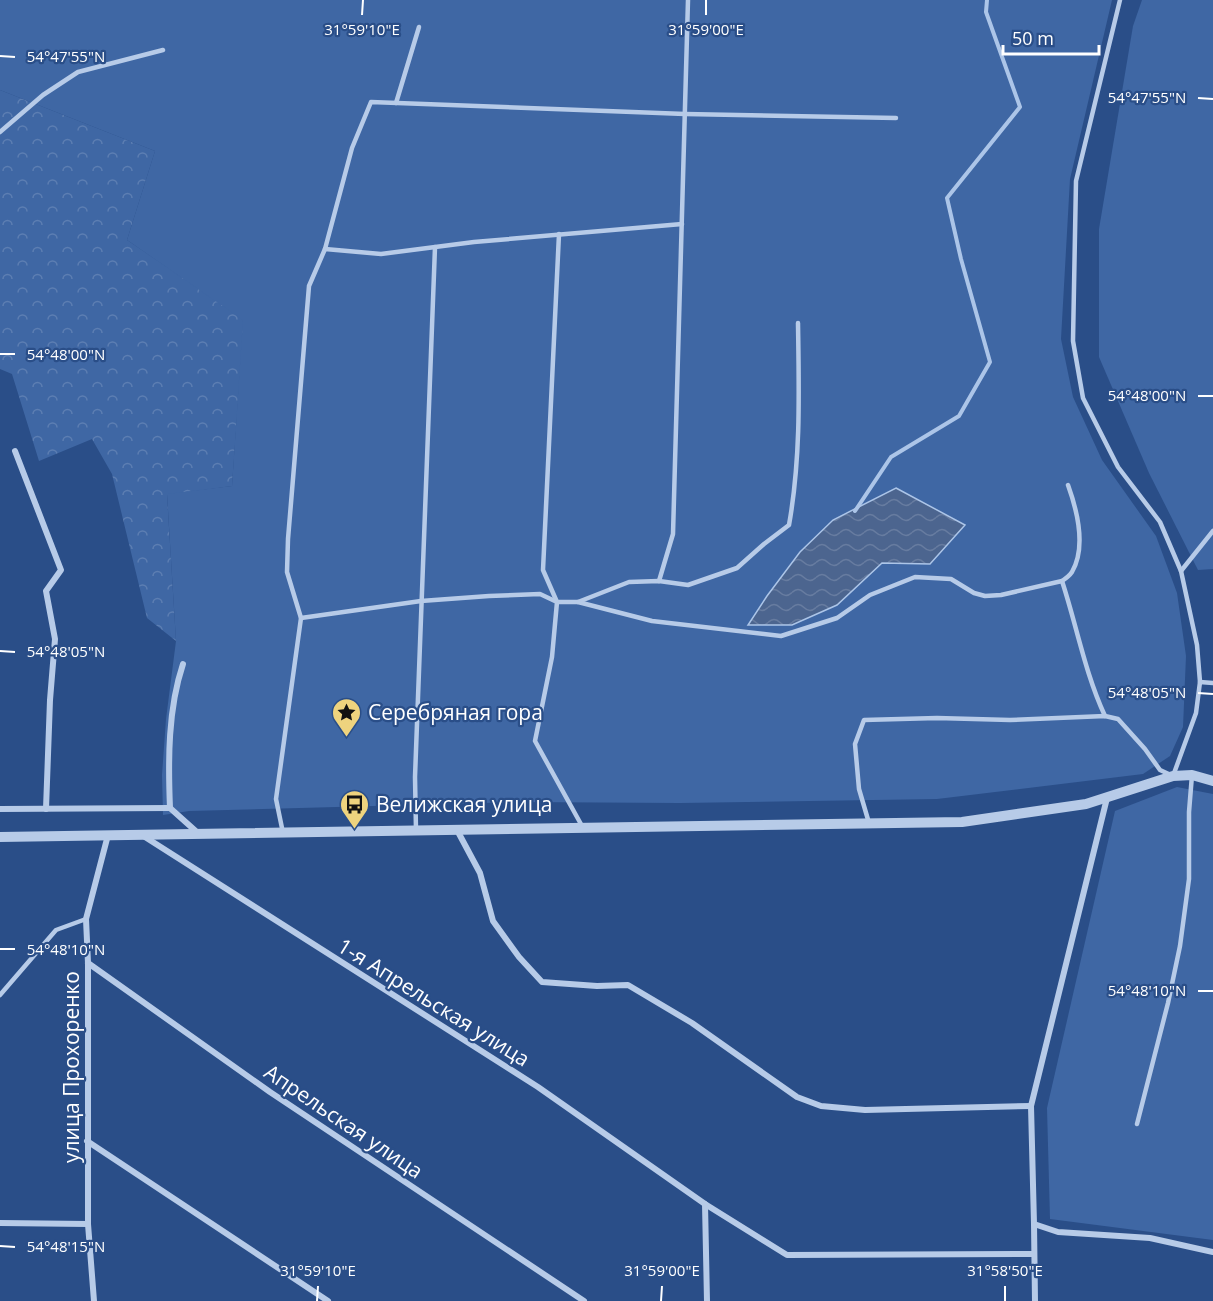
<svg xmlns="http://www.w3.org/2000/svg" width="1213" height="1301" viewBox="0 0 1213 1301" font-family="'Open Sans',sans-serif">
<defs>
<pattern id="forest-crowns" width="20" height="18" patternUnits="userSpaceOnUse" patternTransform="scale(1.5)"><rect width="20" height="18" fill="#3f67a4"/><path d="M2 6a3 3 0 1 1 6 0M12 15a3 3 0 1 1 6 0" fill="none" stroke="#5c7eb2"/></pattern>
<pattern id="water-waves" width="16" height="10" patternUnits="userSpaceOnUse" patternTransform="scale(1.5)"><rect width="16" height="10" fill="#4c658f"/><path d="M0 5q4-4 8 0t8 0" fill="none" stroke="#677ca0"/></pattern>
</defs>
<rect width="100%" height="100%" fill="#2a4e88"/>
<path fill="url(#forest-crowns)" d="M 0,90 L 155,151 L 127,240 L 244,319 L 232,486 L 167,495 L 176,641 L 147,618 L 112,474 L 92,439 L 39,461 L 12,374 L 0,369 Z"/>
<g fill="#3f67a4">
<path d="M 0,0 L 1112,0 L 1070,179 L 1061,339 L 1073,397 L 1102,460 L 1156,536 L 1177,593 L 1186,656 L 1183,727 L 1170,756 L 1143,774 L 937,799 L 680,803 L 520,802 L 189,811 L 163,815 L 162,775 L 166,719 L 176,641 L 167,494 L 232,486 L 243,320 L 127,240 L 155,151 L 0,90 Z"/>
<path d="M 1142,0 L 1213,0 L 1213,569 L 1198,570 L 1149,473 L 1099,357 L 1099,229 L 1133,26 Z"/>
<path d="M 1177,787 L 1213,794 L 1213,1240 L 1050,1219 L 1047,1108 L 1115,811 Z"/>
</g>
<path fill="url(#water-waves)" stroke="#acc5e8" stroke-width="1.5" d="M 896,488 L 965,525 L 930,564 L 882,563 L 837,605 L 792,625 L 748,625 L 767,596 L 800,552 L 833,520 Z"/>
<g fill="none" stroke-linecap="round" stroke-linejoin="round">
<path stroke="#acc5e8" stroke-width="4" d="M 855,511 L 891,457 L 959,416 L 990,362 L 961,259 L 947,198 L 1020,107 L 986,12 L 987,0"/>
<g stroke="#b7cbe8" stroke-width="4.5">
<path d="M 396,103 L 419,27"/>
<path d="M 0,132 L 43,95 L 78,72 L 163,50"/>
<path d="M 559,234 L 543,570 L 557,602 L 578,602 L 629,582 L 659,581 L 688,585 L 737,568 L 764,544 L 789,525 C 801,458 799,391 798,323"/>
<path d="M 325,249 L 381,254 L 474,242 L 682,224"/>
<path d="M 1181,571 L 1213,531"/>
<path d="M 659,581 L 673,534 L 688,0"/>
<path d="M 1062,581 C 1065,579 1070,575 1072,572 C 1087,546 1077,510 1068,485"/>
<path d="M 578,602 L 652,621 L 781,636 L 837,618 L 870,595 L 915,577 L 951,579 L 974,593 L 985,596 L 1001,595 L 1062,581 C 1077,627 1085,673 1105,716"/>
<path d="M 301,618 L 421,601 L 489,596 L 540,594 L 557,602 L 552,657 L 535,741 L 582,826"/>
<path d="M 1200,682 L 1213,683"/>
<path d="M 869,823 L 859,789 L 855,744 L 864,720 L 937,718 L 1010,720 L 1105,716 L 1118,719 L 1145,749 L 1160,770 L 1173,776 L 1196,713 L 1200,682 L 1197,645 L 1181,571 L 1160,522 L 1118,467 L 1083,398 L 1073,341 L 1076,181 L 1120,0"/>
<path d="M 416,831 L 415,777 L 435,247"/>
<path d="M 283,833 L 276,799 L 301,618 L 287,572 L 288,539 L 309,286 L 325,249 L 352,148 L 371,102 L 685,114 L 896,118"/>
<path d="M 0,995 L 56,930 L 86,919"/>
<path d="M 1137,1124 L 1168,1003 L 1180,946 L 1189,879 L 1189,812 L 1192,775"/>
</g>
<g stroke="#b7cbe8" stroke-width="6">
<path d="M 15,451 L 61,570 L 46,591 L 55,639 L 50,700 L 46,809"/>
<path d="M 183,664 C 168,709 168,760 170,808 L 199,834"/>
<path d="M 1107,798 L 1031,1106 L 1034,1224 L 1058,1232 L 1150,1238 L 1213,1252"/>
<path d="M 0,809 L 170,808"/>
<path d="M 457,830 L 480,873 L 493,921 L 519,957 L 542,982 L 597,986 L 628,985 L 692,1023 L 797,1097 L 821,1106 L 865,1110 L 1031,1106"/>
<path d="M 145,837 L 538,1087 L 705,1204 L 707,1301"/>
<path d="M 88,963 L 270,1092 L 584,1301"/>
<path d="M 87,1141 L 328,1301"/>
<path d="M 705,1204 L 787,1255 L 1034,1254"/>
<path d="M 0,1223 L 88,1224"/>
<path d="M 1034,1224 L 1035,1301"/>
<path d="M 94,1301 L 88,1224 L 88,963 L 86,919 L 108,835"/>
</g>
<path stroke="#b7cbe8" stroke-width="10" d="M 0,837 L 962,822 L 1086,804 L 1173,776 L 1192,775 L 1213,781"/>
</g>
<path fill="none" stroke="#fff" stroke-width="2" d="M 362,15 L 363,0M 706,15 L 706,0M 0,56 L 15,57M 1198,98 L 1213,99M 0,354 L 15,354M 1198,396 L 1213,396M 0,651 L 15,652M 1198,693 L 1213,694M 0,949 L 15,949M 1198,991 L 1213,991M 0,1246 L 15,1247M 317,1301 L 318,1286M 661,1301 L 662,1286M 1005,1301 L 1005,1286"/>
<defs>
<symbol id="sight-pin" viewBox="-11 -11 22 30"><path d="M0 17L-7.5 6A9.5 9.5 0 1 1 7.5 6Z" fill="#eed37e" stroke="#2a4e88"/><path d="M0-6L1.8-2.2L6-1.7L2.9 1.2L3.7 5.4L0 3.3L-3.7 5.4L-2.9 1.2L-6-1.7L-1.8-2.2Z" fill="#111"/></symbol>
<symbol id="bus-pin" viewBox="-11 -11 22 30"><path d="M0 17L-7.5 6A9.5 9.5 0 1 1 7.5 6Z" fill="#eed37e" stroke="#2a4e88"/><path d="M-5-6H5V4H4V6H2V4H-2V6H-4V4H-5ZM-3.5-4V0h7V-4ZM-3.5 1.2v1.5H-2V1.2ZM2 1.2v1.5H3.5V1.2Z" fill="#111"/></symbol>
</defs>
<g fill-rule="evenodd">
<use href="#sight-pin" x="330" y="696" width="33" height="45"/>
<use href="#bus-pin" x="338" y="788" width="33" height="45"/>
</g>
<g text-anchor="middle" dominant-baseline="central" stroke-width="4.5" stroke-linejoin="round" paint-order="stroke">
<g font-size="21" fill="#fff" stroke="#2a4e88" text-anchor="start">
<text x="368" y="712">Серебряная гора</text>
<text x="376" y="804">Велижская улица</text>
</g>
<g font-size="21" fill="#fff" stroke="#2a4e88">
<text transform="translate(434 1002) rotate(32)">1-я Апрельская улица</text>
<text transform="translate(71 1067) rotate(-90)">улица Прохоренко</text>
<text transform="translate(344 1121) rotate(34)">Апрельская улица</text>
</g>
</g>
<g font-size="15" text-anchor="middle" fill="#fff" stroke="#2a4e88" stroke-width="4.5" stroke-linejoin="round" paint-order="stroke">
<text x="362" y="35">31°59'10"E</text>
<text x="706" y="35">31°59'00"E</text>
<text x="66" y="62">54°47'55"N</text>
<text x="1147" y="103">54°47'55"N</text>
<text x="66" y="360">54°48'00"N</text>
<text x="1147" y="401">54°48'00"N</text>
<text x="66" y="657">54°48'05"N</text>
<text x="1147" y="698">54°48'05"N</text>
<text x="66" y="955">54°48'10"N</text>
<text x="1147" y="996">54°48'10"N</text>
<text x="66" y="1252">54°48'15"N</text>
<text x="318" y="1276">31°59'10"E</text>
<text x="662" y="1276">31°59'00"E</text>
<text x="1005" y="1276">31°58'50"E</text>
</g>
<path d="M1003 45v9h96v-9" fill="none" stroke="#ffffff" stroke-width="3"/>
<text x="1012" y="45" font-size="18" fill="#ffffff" stroke="#2a4e88" stroke-width="4.5" paint-order="stroke">50 m</text>
</svg>
